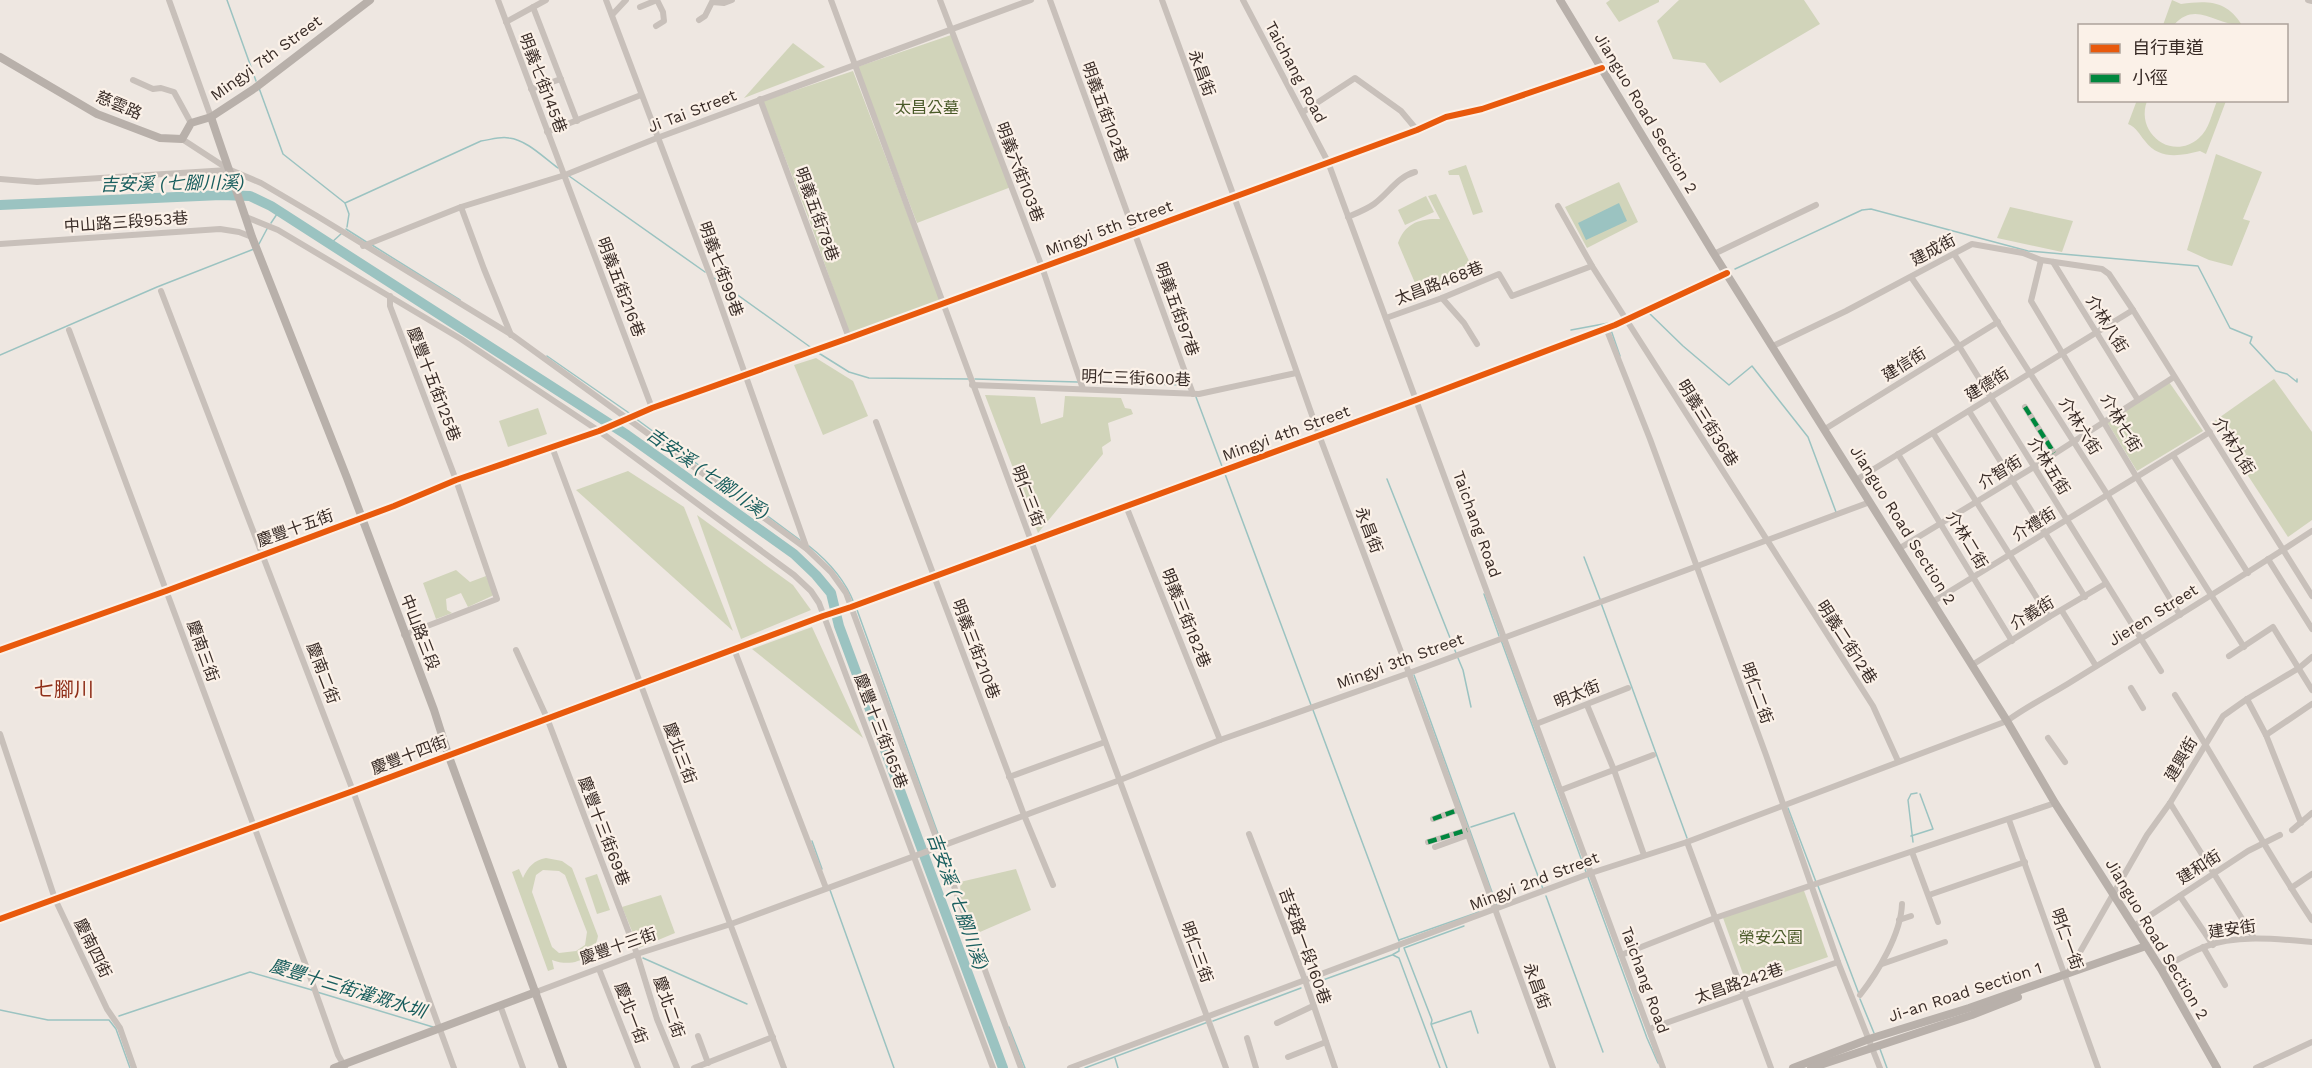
<svg xmlns="http://www.w3.org/2000/svg" width="2312" height="1068" viewBox="0 0 2312 1068" font-family="'Work Sans','Noto Sans TC',sans-serif">
<rect width="100%" height="100%" fill="#eee7e1"/>
<g fill="#d1d4ba" fill-rule="evenodd">
<path d="M 1610,0 L 1659,0 L 1659,2 L 1619,22 L 1606,3 Z"/>
<path d="M 1679,0 L 1804,0 L 1820,24 L 1720,83 L 1705,63 L 1673,59 L 1657,21 Z"/>
<path d="M 2172,0 L 2181,4 C 2209,0 2227,1 2242,25 C 2216,26 2196,0 2174,25 L 2163,25 Z"/>
<path d="M 954,34 L 1011,187 L 917,223 L 857,67 Z"/>
<path d="M 793,43 L 825,67 L 744,98 Z"/>
<path d="M 853,71 L 941,302 L 850,336 L 810,222 L 763,101 Z"/>
<path d="M 2137,100 L 2147,101 C 2135,133 2172,162 2199,138 C 2209,130 2212,113 2217,101 L 2226,101 L 2206,154 L 2200,151 C 2180,156 2159,160 2145,141 C 2139,134 2137,128 2128,124 Z"/>
<path d="M 2216,154 L 2262,172 L 2243,219 L 2250,221 L 2232,266 L 2209,260 L 2187,250 Z"/>
<path d="M 1466,165 L 1483,212 L 1473,215 L 1459,175 L 1449,175 L 1448,171 Z"/>
<path d="M 1619,182 L 1638,222 L 1587,248 L 1565,207 Z"/>
<path d="M 1436,194 L 1475,273 L 1469,276 L 1465,270 C 1455,290 1433,291 1415,283 L 1398,243 C 1405,223 1420,218 1440,219 L 1428,196 Z"/>
<path d="M 1426,196 L 1434,212 L 1405,225 L 1398,210 Z"/>
<path d="M 2010,207 L 2073,221 L 2062,252 L 1997,238 Z"/>
<path d="M 816,358 L 853,381 L 868,416 L 823,435 L 794,365 Z"/>
<path d="M 2274,379 L 2312,432 L 2312,520 L 2288,537 L 2213,422 Z"/>
<path d="M 2169,382 L 2203,431 L 2137,471 L 2107,422 Z"/>
<path d="M 985,395 L 1035,397 L 1041,424 L 1063,417 L 1065,396 L 1121,398 L 1125,408 L 1131,409 L 1133,414 L 1108,423 L 1111,441 L 1102,447 L 1103,454 L 1038,533 Z"/>
<path d="M 538,408 L 547,434 L 508,447 L 499,421 Z"/>
<path d="M 628,471 L 684,507 L 733,631 L 576,490 Z"/>
<path d="M 697,515 L 793,585 L 811,610 L 741,639 Z"/>
<path d="M 456,570 L 470,582 L 486,576 L 494,595 L 468,607 L 461,593 L 446,599 L 447,610 L 452,613 L 436,619 L 423,583 Z"/>
<path d="M 812,627 L 863,738 L 752,649 Z"/>
<path d="M 546,858 L 562,861 L 572,868 L 598,936 C 594,959 573,968 552,960 L 554,969 L 548,971 L 512,872 L 519,869 L 523,878 C 528,867 534,860 546,858 ZM 543,870 L 559,871 L 565,875 L 587,932 L 585,945 L 576,951 L 559,953 L 552,947 L 532,892 L 536,875 Z"/>
<path d="M 1016,869 L 1031,910 L 973,935 L 961,905 L 960,882 Z"/>
<path d="M 597,874 L 610,910 L 597,914 L 585,878 Z"/>
<path d="M 1803,888 L 1828,957 L 1747,985 L 1722,915 Z"/>
<path d="M 661,895 L 675,933 L 639,948 L 622,907 Z"/>
</g>
<path fill="#9bc3c1" d="M 1619,203 L 1627,221 L 1586,240 L 1578,223 Z"/>
<g fill="none" stroke-linecap="round" stroke-linejoin="round">
<g stroke="#9bc3c1" stroke-width="1.5">
<path d="M 227,0 L 256,81"/>
<path d="M 259,88 L 283,154 L 345,203 L 349,214 L 347,227"/>
<path d="M 569,176 L 705,272"/>
<path d="M 345,203 L 481,141 C 490,140 500,136 509,138 C 527,140 544,158 558,168"/>
<path d="M 271,223 L 279,211"/>
<path d="M 346,229 L 368,243"/>
<path d="M 259,244 L 268,227"/>
<path d="M 330,244 L 342,233"/>
<path d="M 372,245 L 460,300"/>
<path d="M 1735,269 L 1862,210 L 1871,209 L 2028,251 L 2198,266 L 2230,328 L 2252,337 L 2250,343 L 2276,371 L 2287,374 L 2297,382 L 2297,379"/>
<path d="M 714,278 L 813,349"/>
<path d="M 1648,312 L 1683,346 L 1729,385 L 1752,366 L 1808,437 L 1836,512"/>
<path d="M 1571,330 L 1614,322"/>
<path d="M 1611,330 L 1620,356"/>
<path d="M 817,352 L 849,372 L 869,378 L 970,379"/>
<path d="M 0,355 L 157,287 L 254,249"/>
<path d="M 547,356 L 632,415"/>
<path d="M 975,379 L 1078,382"/>
<path d="M 1083,382 L 1186,385"/>
<path d="M 1196,397 L 1223,469"/>
<path d="M 635,418 L 800,540"/>
<path d="M 1225,474 L 1311,705"/>
<path d="M 1387,479 L 1456,653"/>
<path d="M 809,546 C 828,561 845,580 854,603"/>
<path d="M 1584,557 L 1600,599"/>
<path d="M 1484,594 L 1499,636"/>
<path d="M 1601,603 L 1687,838"/>
<path d="M 856,607 L 941,842"/>
<path d="M 1501,640 L 1586,872"/>
<path d="M 1458,658 L 1463,670 L 1471,707"/>
<path d="M 1414,675 L 1497,906"/>
<path d="M 1313,710 L 1399,941"/>
<path d="M 1788,808 L 1816,882"/>
<path d="M 1471,827 L 1514,813 L 1543,889"/>
<path d="M 1911,836 L 1933,829 L 1920,794"/>
<path d="M 812,841 L 822,869"/>
<path d="M 1913,842 L 1908,800 L 1911,794 L 1917,793"/>
<path d="M 1588,877 L 1647,1038 L 1658,1063"/>
<path d="M 1818,886 L 1859,994"/>
<path d="M 830,890 L 894,1068"/>
<path d="M 1546,896 L 1603,1052"/>
<path d="M 1399,940 L 1479,912"/>
<path d="M 1393,955 L 1399,958 L 1440,1068"/>
<path d="M 643,958 L 747,1004"/>
<path d="M 1312,984 L 1392,955 L 1399,951 L 1399,946"/>
<path d="M 317,992 L 433,1027"/>
<path d="M 1860,999 L 1874,1033"/>
<path d="M 0,1010 L 48,1020 L 109,1020 L 116,1029 L 130,1068"/>
<path d="M 119,1016 L 250,972 L 312,990"/>
<path d="M 1213,1021 L 1301,988"/>
<path d="M 1432,1024 L 1471,1011 L 1478,1033"/>
<path d="M 1009,1027 L 1025,1068"/>
<path d="M 1880,1049 L 1887,1068"/>
<path d="M 1115,1058 L 1118,1068"/>
<path d="M 1085,1068 L 1208,1022"/>
<path d="M 1447,1068 L 1431,1024 L 1432,1020 L 1404,948 L 1464,926"/>
</g>
<path stroke="#9bc3c1" stroke-width="10" d="M 0,205 L 221,195 L 250,196 L 271,206 L 627,435 L 794,554 L 816,575 L 831,593 L 839,626 L 1003,1068"/>
<g stroke="#c8c0ba" stroke-width="6">
<path d="M 169,0 L 211,117"/>
<path d="M 498,0 L 652,408"/>
<path d="M 606,0 L 710,275 L 807,549"/>
<path d="M 831,0 L 1226,1068"/>
<path d="M 940,0 L 1042,267 L 1083,389"/>
<path d="M 1050,0 L 1193,394"/>
<path d="M 1162,0 L 1263,276 L 1319,435 L 1409,673 L 1553,1068"/>
<path d="M 1243,0 L 1328,162 L 1663,1068"/>
<path d="M 2308,0 L 2312,1"/>
<path d="M 533,7 L 577,121"/>
<path d="M 640,7 L 657,0"/>
<path d="M 612,15 L 626,0"/>
<path d="M 699,20 L 705,16 L 712,2 L 724,3 L 732,0"/>
<path d="M 506,22 L 546,0"/>
<path d="M 656,26 L 664,21 L 663,12 L 657,0"/>
<path d="M 133,80 L 153,89 L 161,88 L 174,92 L 191,123"/>
<path d="M 531,89 L 561,79"/>
<path d="M 760,99 L 849,338"/>
<path d="M 1303,112 L 1355,78 L 1401,111 L 1417,130"/>
<path d="M 547,132 L 641,95"/>
<path d="M 182,139 L 228,169 L 261,183 L 317,216 L 512,335 L 807,549 L 831,572 L 846,593 L 1021,1068"/>
<path d="M 0,179 L 37,182 L 228,170"/>
<path d="M 1558,206 L 1592,266 L 1873,706 L 1898,761"/>
<path d="M 461,207 L 484,269 L 511,335"/>
<path d="M 246,217 L 278,230 L 461,339 L 599,431 L 794,575 L 811,591 L 819,603 L 993,1068"/>
<path d="M 1348,217 C 1357,213 1367,209 1374,204 C 1389,193 1397,177 1415,172"/>
<path d="M 0,244 L 220,229 L 239,232 L 252,237"/>
<path d="M 363,246 L 461,207 L 565,175 L 657,138 L 1031,0"/>
<path d="M 1714,254 L 1816,205"/>
<path d="M 1954,254 L 2107,494 L 2180,615"/>
<path d="M 2041,260 L 2031,301 L 2136,476 L 2244,647"/>
<path d="M 2053,262 L 2138,400"/>
<path d="M 1911,277 L 1959,346 L 2161,671"/>
<path d="M 161,291 L 353,791 L 454,1068"/>
<path d="M 390,296 L 390,306 L 456,480 L 497,599 L 404,635"/>
<path d="M 1442,298 L 1464,323 L 1477,344"/>
<path d="M 1386,318 L 1442,298 L 1499,274 L 1512,296 L 1592,266"/>
<path d="M 1606,328 L 1650,439 L 1766,755 L 1838,962 L 1880,1068"/>
<path d="M 69,330 L 312,982 L 338,1055 L 345,1067"/>
<path d="M 1773,346 L 1846,311 L 1972,244 L 2023,253 L 2041,260 L 2102,269 L 2109,274 L 2133,310 L 2312,596"/>
<path d="M 972,385 L 1199,394 L 1296,373"/>
<path d="M 2025,407 L 2054,453"/>
<path d="M 1969,411 L 2085,597"/>
<path d="M 876,422 L 1024,815 L 1053,885"/>
<path d="M 1825,429 L 1998,322"/>
<path d="M 1933,433 L 2049,617"/>
<path d="M 552,447 L 784,1068"/>
<path d="M 1898,454 L 2012,641"/>
<path d="M 2173,455 L 2248,573"/>
<path d="M 1856,480 L 2133,310"/>
<path d="M 1126,506 L 1220,740"/>
<path d="M 1900,548 L 2034,467 L 2174,377"/>
<path d="M 2268,559 L 2312,629"/>
<path d="M 1934,601 L 2210,432"/>
<path d="M 2062,611 L 2096,666"/>
<path d="M 734,649 L 826,888"/>
<path d="M 0,650 L 166,591 L 394,506 L 456,480 L 599,431 L 652,408 L 849,338 L 1417,130 L 1446,117 L 1482,109 L 1602,68"/>
<path d="M 516,650 L 547,718 L 637,954 L 657,1019 L 677,1068"/>
<path d="M 2229,656 L 2273,627 L 2312,690"/>
<path d="M 1972,665 L 2049,617 L 2105,584"/>
<path d="M 2131,688 L 2143,708"/>
<path d="M 2175,695 C 2222,769 2263,847 2312,920"/>
<path d="M 2247,699 L 2266,735 L 2301,823"/>
<path d="M 1587,705 L 1614,770 L 1644,855"/>
<path d="M 1536,724 L 1628,688"/>
<path d="M 0,734 L 55,899 L 107,1009 L 120,1028 L 134,1068"/>
<path d="M 2266,735 L 2312,704"/>
<path d="M 2048,738 L 2065,762"/>
<path d="M 1009,777 L 1105,742"/>
<path d="M 1561,790 L 1653,755"/>
<path d="M 2170,803 L 2254,938"/>
<path d="M 1433,819 L 1458,810"/>
<path d="M 2009,820 L 2098,1068"/>
<path d="M 2292,830 L 2312,813"/>
<path d="M 1249,834 L 1305,980 L 1335,1068"/>
<path d="M 1428,842 L 1467,830"/>
<path d="M 1687,842 L 1771,1068"/>
<path d="M 1435,847 L 1468,835"/>
<path d="M 1912,852 L 1938,922"/>
<path d="M 2291,888 L 2312,874"/>
<path d="M 1929,895 L 2025,862"/>
<path d="M 2180,896 L 2213,945"/>
<path d="M 0,919 L 353,791 L 823,616 L 851,607 L 1416,400 L 1615,325 L 1727,273"/>
<path d="M 1899,920 L 1911,916"/>
<path d="M 2134,926 L 2248,851 L 2280,835"/>
<path d="M 2203,947 L 2225,985"/>
<path d="M 1621,955 L 1715,918 L 2055,803"/>
<path d="M 1882,964 L 1945,942"/>
<path d="M 599,969 L 638,1068"/>
<path d="M 2161,969 C 2175,961 2189,953 2204,947 C 2235,934 2279,939 2312,942"/>
<path d="M 2068,973 L 2147,835 L 2170,803 L 2223,716 L 2247,699 L 2299,668 L 2312,657"/>
<path d="M 536,992 L 637,954 L 731,924 L 1120,780 L 1220,740 L 1409,673 L 1870,502"/>
<path d="M 1860,995 C 1878,972 1901,934 1902,904"/>
<path d="M 500,1005 L 523,1068"/>
<path d="M 1277,1023 L 1313,1006"/>
<path d="M 1649,1029 L 1838,962"/>
<path d="M 698,1036 L 708,1063"/>
<path d="M 1247,1038 L 1256,1068"/>
<path d="M 1288,1057 L 1326,1042"/>
<path d="M 694,1068 L 773,1037"/>
<path d="M 1070,1068 L 1591,873 L 1687,842 L 2007,721 C 2029,705 2052,694 2074,680 C 2154,631 2234,582 2312,531"/>
<path d="M 2256,1068 L 2312,1042"/>
</g>
<g stroke="#b8b0aa" stroke-width="8">
<path d="M 1560,0 L 1714,254 L 2007,721 L 2055,803 L 2161,969 L 2217,1068"/>
<path d="M 0,57 L 97,114 L 160,138 L 182,139 L 191,123 L 211,117 L 255,88 L 370,0"/>
<path d="M 211,117 C 224,157 239,197 252,237 L 347,478 L 434,710 L 448,754 L 563,1068"/>
<path d="M 334,1068 L 536,992"/>
<path d="M 1793,1068 L 1869,1039 L 1969,1008 L 2146,946"/>
<path d="M 1811,1068 L 1972,1015 L 2018,997"/>
</g>
<g stroke="#00873e" stroke-width="4.5" stroke-dasharray="9 4.5" stroke-linecap="butt">
<path d="M 2025,407 L 2054,453"/>
<path d="M 1433,819 L 1458,810"/>
<path d="M 1428,842 L 1467,830"/>
</g>
<defs>
<g id="cycleway">
<path d="M 0,650 L 166,591 L 394,506 L 456,480 L 599,431 L 652,408 L 849,338 L 1417,130 L 1446,117 L 1482,109 L 1602,68"/>
<path d="M 0,919 L 353,791 L 823,616 L 851,607 L 1416,400 L 1615,325 L 1727,273"/>
</g>
</defs>
<use href="#cycleway" stroke="#fbf1e8" stroke-width="10"/>
<use href="#cycleway" stroke="#e8590c" stroke-width="6"/>
</g>
<g text-anchor="middle" dominant-baseline="central" stroke-width="4.5" stroke-linejoin="round" paint-order="stroke">
<g font-size="16" fill="#392c27" stroke="#fbf1e8">
<text transform="translate(266 58) rotate(-36)">Mingyi 7th Street</text>
<text transform="translate(1296 72) rotate(62)">Taichang Road</text>
<text transform="translate(1202 73) rotate(70)">永昌街</text>
<text transform="translate(543 83) rotate(69)">明義七街145巷</text>
<text transform="translate(119 105) rotate(23)">慈雲路</text>
<text transform="translate(692 111) rotate(-21)">Ji Tai Street</text>
<text transform="translate(1105 112) rotate(70)">明義五街102巷</text>
<text transform="translate(1646 113) rotate(59)">Jianguo Road Section 2</text>
<text transform="translate(1020 172) rotate(69)">明義六街103巷</text>
<text transform="translate(817 214) rotate(70)">明義五街78巷</text>
<text transform="translate(126 222) rotate(-4)">中山路三段953巷</text>
<text transform="translate(1109 228) rotate(-20)">Mingyi 5th Street</text>
<text transform="translate(1933 250) rotate(-28)">建成街</text>
<text transform="translate(721 269) rotate(70)">明義七街99巷</text>
<text transform="translate(1439 283) rotate(-21)">太昌路468巷</text>
<text transform="translate(621 287) rotate(69)">明義五街216巷</text>
<text transform="translate(1177 309) rotate(70)">明義五街97巷</text>
<text transform="translate(2107 324) rotate(58)">介林八街</text>
<text transform="translate(1904 364) rotate(-32)">建信街</text>
<text transform="translate(1136 378) rotate(2)">明仁三街600巷</text>
<text transform="translate(434 384) rotate(69)">慶豐十五街125巷</text>
<text transform="translate(1987 384) rotate(-32)">建德街</text>
<text transform="translate(1708 423) rotate(58)">明義三街36巷</text>
<text transform="translate(2121 423) rotate(60)">介林七街</text>
<text transform="translate(2080 426) rotate(58)">介林六街</text>
<text transform="translate(1286 433) rotate(-20)">Mingyi 4th Street</text>
<text transform="translate(2234 446) rotate(58)">介林九街</text>
<text transform="translate(2049 466) rotate(58)">介林五街</text>
<text transform="translate(2000 472) rotate(-32)">介智街</text>
<text transform="translate(1028 496) rotate(69)">明仁三街</text>
<text transform="translate(1477 524) rotate(70)">Taichang Road</text>
<text transform="translate(2034 524) rotate(-32)">介禮街</text>
<text transform="translate(1903 525) rotate(58)">Jianguo Road Section 2</text>
<text transform="translate(295 528) rotate(-20)">慶豐十五街</text>
<text transform="translate(1369 530) rotate(69)">永昌街</text>
<text transform="translate(1967 540) rotate(59)">介林二街</text>
<text transform="translate(2032 613) rotate(-31)">介義街</text>
<text transform="translate(2153 615) rotate(-32)">Jieren Street</text>
<text transform="translate(1186 618) rotate(68)">明義三街182巷</text>
<text transform="translate(420 632) rotate(69)">中山路三段</text>
<text transform="translate(1847 642) rotate(57)">明義二街12巷</text>
<text transform="translate(976 649) rotate(69)">明義三街210巷</text>
<text transform="translate(203 651) rotate(70)">慶南三街</text>
<text transform="translate(1400 661) rotate(-20)">Mingyi 3th Street</text>
<text transform="translate(323 673) rotate(69)">慶南二街</text>
<text transform="translate(1757 693) rotate(70)">明仁二街</text>
<text transform="translate(1577 694) rotate(-22)">明太街</text>
<text transform="translate(881 731) rotate(69)">慶豐十三街165巷</text>
<text transform="translate(680 753) rotate(69)">慶北三街</text>
<text transform="translate(409 755) rotate(-21)">慶豐十四街</text>
<text transform="translate(2181 759) rotate(-60)">建興街</text>
<text transform="translate(604 831) rotate(69)">慶豐十三街69巷</text>
<text transform="translate(2199 867) rotate(-33)">建和街</text>
<text transform="translate(1534 881) rotate(-21)">Mingyi 2nd Street</text>
<text transform="translate(2232 929) rotate(-8)">建安街</text>
<text transform="translate(2067 939) rotate(70)">明仁一街</text>
<text transform="translate(2157 939) rotate(59)">Jianguo Road Section 2</text>
<text transform="translate(618 946) rotate(-19)">慶豐十三街</text>
<text transform="translate(1305 946) rotate(70)">吉安路一段160巷</text>
<text transform="translate(93 948) rotate(64)">慶南四街</text>
<text transform="translate(1197 952) rotate(70)">明仁三街</text>
<text transform="translate(1645 980) rotate(70)">Taichang Road</text>
<text transform="translate(1739 983) rotate(-19)">太昌路242巷</text>
<text transform="translate(1537 986) rotate(70)">永昌街</text>
<text transform="translate(1965 992) rotate(-18)">Ji-an Road Section 1</text>
<text transform="translate(669 1007) rotate(71)">慶北二街</text>
<text transform="translate(631 1013) rotate(69)">慶北一街</text>
</g>
<g font-size="16" fill="#4a5a29" stroke="#fbf1e8">
<text x="927" y="107">太昌公墓</text>
<text x="1771" y="937">榮安公園</text>
</g>
<g font-size="18" font-style="italic" fill="#195e5e" stroke="#fbf1e8">
<text transform="translate(172 183) rotate(-1)">吉安溪 (七腳川溪)</text>
<text transform="translate(708 473) rotate(35)">吉安溪 (七腳川溪)</text>
<text transform="translate(958 901) rotate(70)">吉安溪 (七腳川溪)</text>
<text transform="translate(348 988) rotate(17)">慶豐十三街灌溉水圳</text>
</g>
<g font-size="20" fill="#8f2f19" stroke="#fbf1e8">
<text x="64" y="689">七腳川</text>
</g>
</g>
<rect x="2078" y="24" width="210" height="78" fill="#fbf1e8" stroke="#ada29b" stroke-width="1.5"/>
<rect x="2090" y="44" width="30" height="9" fill="#e8590c" stroke="#ada29b" stroke-width="1.5"/>
<text x="2132" y="54" font-size="18" fill="#392c27">自行車道</text>
<rect x="2090" y="74" width="30" height="9" fill="#00873e" stroke="#ada29b" stroke-width="1.5"/>
<text x="2132" y="84" font-size="18" fill="#392c27">小徑</text>
</svg>
